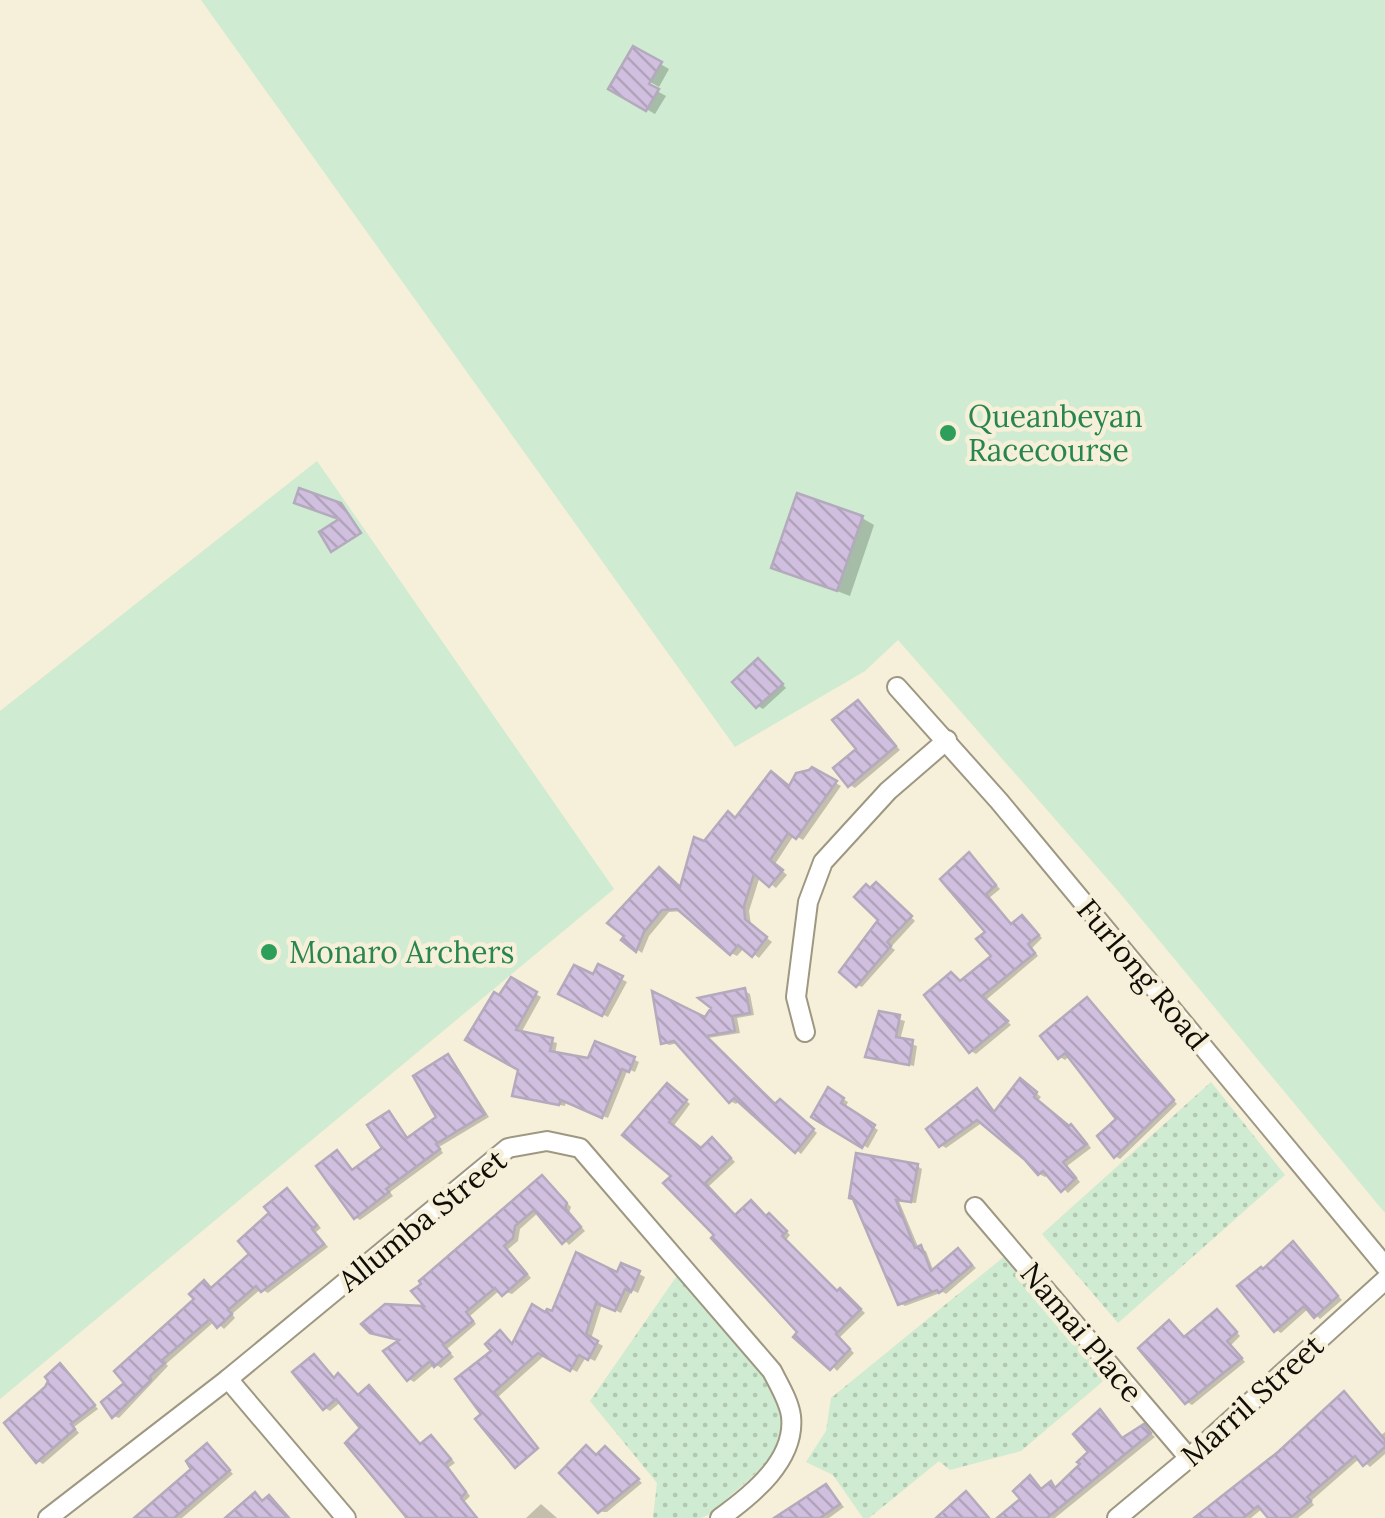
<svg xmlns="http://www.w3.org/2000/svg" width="1385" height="1518" viewBox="0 0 1385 1518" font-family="Lora,serif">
<defs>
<pattern id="park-dots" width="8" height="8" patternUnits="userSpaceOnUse" patternTransform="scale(2.5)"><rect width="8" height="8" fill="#cfebd1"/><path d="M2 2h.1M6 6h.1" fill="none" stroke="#b1c8b2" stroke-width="1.8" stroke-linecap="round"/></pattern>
<pattern id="building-back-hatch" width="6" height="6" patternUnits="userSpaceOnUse" patternTransform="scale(2.5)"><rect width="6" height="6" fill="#d0bfde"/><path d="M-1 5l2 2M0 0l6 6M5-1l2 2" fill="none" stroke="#b2a3bd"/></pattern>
</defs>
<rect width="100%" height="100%" fill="#f6efd9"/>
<g fill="#cfebd1">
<path d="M 201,0 L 1385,0 L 1385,1213 L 1119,892 L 898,640 L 865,671 L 735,747 Z"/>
<path d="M 317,461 L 614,889 L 0,1399 L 0,711 Z"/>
</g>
<g fill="url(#park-dots)">
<path d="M 1211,1082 L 1285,1175 L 1118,1323 L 1042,1234 Z"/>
<path d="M 1011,1251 L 1115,1371 L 1021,1451 L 950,1470 L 939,1461 L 869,1518 L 863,1518 L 833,1475 L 806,1462 L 826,1431 L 831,1398 Z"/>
<path d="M 681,1270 L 769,1385 C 800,1437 769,1463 731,1495 C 722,1503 711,1516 700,1518 C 685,1518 668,1518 653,1518 L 657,1483 L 590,1401 Z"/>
</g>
<g fill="#0003">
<path d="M 634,49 L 669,69 L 659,87 L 640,76 L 637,80 L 666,96 L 655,114 L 611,89 Z"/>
<path d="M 862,518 L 874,525 L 850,596 L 774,567 Z"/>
<path d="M 763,664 L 786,688 L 763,709 L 758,706 Z"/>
<path d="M 858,703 L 900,750 L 855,788 L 850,785 L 859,749 Z"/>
<path d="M 812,770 L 841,786 L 803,840 L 794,835 L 775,864 L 787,875 L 776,888 L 760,876 L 749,911 L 751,925 L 772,942 L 759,958 L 745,947 L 737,956 L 731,953 L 683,911 L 669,912 L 649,936 L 642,953 L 624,940 L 682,889 L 705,844 L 737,820 L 790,789 Z"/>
<path d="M 970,856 L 1000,889 L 989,898 L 1013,926 L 1022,918 L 1042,938 L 1032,948 L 1038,956 L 986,1000 L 1011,1025 L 976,1054 L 971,1051 L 962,983 L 994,957 Z"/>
<path d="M 881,888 L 915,921 L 891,947 L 895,950 L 862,987 L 857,985 L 882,920 L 871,890 Z"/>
<path d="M 599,967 L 627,982 L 608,1017 L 561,994 L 594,977 Z"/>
<path d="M 511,980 L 541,997 L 521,1033 L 557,1043 L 555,1054 L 589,1061 L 633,1059 L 639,1062 L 635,1072 L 628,1069 L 608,1118 L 566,1101 L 565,1106 L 515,1095 L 521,1069 L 500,998 Z"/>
<path d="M 745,991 L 750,994 L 754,1015 L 737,1018 L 740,1033 L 708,1038 L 776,1106 L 785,1105 L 817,1133 L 801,1154 L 740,1100 L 736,1104 L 730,1101 L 679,1043 L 669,1045 L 663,1042 L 706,1021 Z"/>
<path d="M 1087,1000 L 1177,1104 L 1120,1159 L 1115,1156 L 1119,1119 L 1070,1055 L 1065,1060 L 1060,1057 Z"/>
<path d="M 881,1014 L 905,1021 L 900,1040 L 917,1046 L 914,1066 L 868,1056 Z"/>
<path d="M 448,1057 L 453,1060 L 489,1117 L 439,1147 L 443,1153 L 390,1192 L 393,1196 L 360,1220 L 355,1217 L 337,1153 L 354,1171 L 385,1149 L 389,1114 L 409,1139 L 440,1118 Z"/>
<path d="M 1025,1084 L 1041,1097 L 1037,1102 L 1077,1130 L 1091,1148 L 1067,1166 L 1080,1182 L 1068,1193 L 1049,1174 L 1045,1177 L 1039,1174 L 1026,1158 L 983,1122 L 946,1148 L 941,1145 L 978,1091 L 996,1113 Z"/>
<path d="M 672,1089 L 690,1104 L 673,1127 L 702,1150 L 717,1143 L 735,1162 L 708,1187 L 737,1217 L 756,1206 L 768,1218 L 775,1219 L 790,1235 L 786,1240 L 838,1293 L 845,1294 L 865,1313 L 839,1338 L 854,1353 L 837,1371 L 717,1235 L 675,1176 L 628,1137 Z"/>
<path d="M 829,1090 L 848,1102 L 845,1108 L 878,1130 L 868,1148 L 814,1116 Z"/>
<path d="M 917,1166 L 922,1169 L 916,1203 L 899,1201 L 919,1249 L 926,1251 L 934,1272 L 958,1251 L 976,1268 L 946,1294 L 943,1292 L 905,1306 L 900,1303 L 855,1198 Z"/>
<path d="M 542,1178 L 571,1207 L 569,1213 L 585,1231 L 569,1245 L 539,1212 L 520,1229 L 518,1241 L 507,1250 L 531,1278 L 512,1294 L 500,1290 L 470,1316 L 476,1324 L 447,1349 L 454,1357 L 441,1368 L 435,1364 L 414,1382 L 409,1379 L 402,1341 L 371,1331 L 430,1309 Z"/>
<path d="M 287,1191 L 321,1228 L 316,1232 L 328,1247 L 268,1293 L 261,1289 L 232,1314 L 235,1318 L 224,1329 L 215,1321 L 166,1364 L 168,1366 L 119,1418 L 114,1416 L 127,1383 L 197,1300 L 204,1283 L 213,1290 L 253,1254 Z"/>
<path d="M 1293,1244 L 1342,1300 L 1320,1319 L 1309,1308 L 1281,1333 L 1276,1330 L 1264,1271 Z"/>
<path d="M 623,1266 L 645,1277 L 638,1293 L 632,1290 L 621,1313 L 602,1304 L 591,1339 L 603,1346 L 595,1361 L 586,1357 L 577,1372 L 545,1355 L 498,1397 L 534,1442 L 514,1459 L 485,1414 L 494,1352 L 501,1333 L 514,1345 L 553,1315 L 619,1275 Z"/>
<path d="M 1222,1315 L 1240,1336 L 1231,1345 L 1245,1362 L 1192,1405 L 1187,1402 L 1170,1323 L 1186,1339 Z"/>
<path d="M 314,1357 L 335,1379 L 339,1376 L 344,1379 L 359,1397 L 374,1392 L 422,1446 L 431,1438 L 437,1441 L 455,1463 L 448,1468 L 470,1496 L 464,1502 L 478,1518 L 404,1518 L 408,1515 L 364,1429 L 342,1401 L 330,1411 L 325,1408 Z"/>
<path d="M 60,1366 L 98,1409 L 74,1427 L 79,1433 L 43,1464 L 38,1461 L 47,1388 Z"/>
<path d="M 1345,1394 L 1381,1435 L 1385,1432 L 1385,1454 L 1370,1467 L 1360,1458 L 1311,1501 L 1314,1505 L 1298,1518 L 1272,1518 L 1263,1508 L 1251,1518 L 1200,1518 L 1279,1454 Z"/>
<path d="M 1105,1415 L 1124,1440 L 1144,1427 L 1155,1437 L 1055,1518 L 1001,1518 L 1023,1499 L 1030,1478 L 1043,1490 L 1051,1484 L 1058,1488 L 1091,1453 Z"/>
<path d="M 207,1446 L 233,1474 L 182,1518 L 138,1518 L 194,1469 Z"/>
<path d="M 610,1452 L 642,1483 L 607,1512 L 603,1512 L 597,1508 L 598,1457 Z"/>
<path d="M 826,1487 L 844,1507 L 829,1518 L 789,1518 Z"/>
<path d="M 541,1504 L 557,1518 L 526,1518 Z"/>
</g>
<g fill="url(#building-back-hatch)" stroke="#b4aabd" stroke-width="2.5">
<path d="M 633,46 L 662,62 L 649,84 L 659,89 L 646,111 L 608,89 Z"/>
<path d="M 299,488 L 341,503 L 361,533 L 331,552 L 319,532 L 339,519 L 294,503 Z"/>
<path d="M 797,493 L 863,516 L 837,591 L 771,568 Z"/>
<path d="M 758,658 L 783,684 L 756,708 L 732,682 Z"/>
<path d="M 858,700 L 896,746 L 848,787 L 833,768 L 856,749 L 832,720 Z"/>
<path d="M 812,767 L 837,781 L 796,839 L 788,833 L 770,860 L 783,870 L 769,887 L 754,874 L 744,906 L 745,919 L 767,937 L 752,957 L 738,945 L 730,955 L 677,909 L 662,910 L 644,932 L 636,952 L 621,940 L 624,936 L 607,923 L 659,867 L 680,887 L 694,837 L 704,841 L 728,811 L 735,818 L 771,771 L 789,786 L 796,773 L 809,770 Z"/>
<path d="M 969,852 L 996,885 L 986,894 L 1011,924 L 1022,915 L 1039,935 L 1028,944 L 1035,953 L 982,996 L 1008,1021 L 969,1053 L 924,995 L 951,972 L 960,981 L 991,956 L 976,939 L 985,932 L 940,879 Z"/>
<path d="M 876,882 L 912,916 L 887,942 L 891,946 L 856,987 L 839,972 L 878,920 L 854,897 L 866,884 L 870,888 Z"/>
<path d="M 598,964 L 623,976 L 602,1016 L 558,994 L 574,965 L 593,974 Z"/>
<path d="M 511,977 L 537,992 L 516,1030 L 553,1038 L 550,1051 L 588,1058 L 595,1041 L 635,1057 L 629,1072 L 622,1069 L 602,1118 L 561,1100 L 559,1105 L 512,1096 L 518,1070 L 465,1040 L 494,992 L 499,995 Z"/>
<path d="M 745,988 L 750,1013 L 732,1016 L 735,1031 L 706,1036 L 775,1104 L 780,1099 L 814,1129 L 795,1153 L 734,1098 L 729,1103 L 674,1041 L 661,1044 L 652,991 L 705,1017 L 711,1008 L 698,998 Z"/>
<path d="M 1087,997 L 1174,1100 L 1114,1158 L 1097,1136 L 1116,1119 L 1065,1053 L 1058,1059 L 1040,1036 Z"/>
<path d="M 879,1011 L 900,1015 L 896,1037 L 913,1040 L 909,1065 L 865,1057 Z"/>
<path d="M 448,1054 L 485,1114 L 436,1144 L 440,1149 L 386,1189 L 389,1192 L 354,1219 L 316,1166 L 337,1150 L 352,1170 L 382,1148 L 367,1125 L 389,1111 L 407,1138 L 436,1117 L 413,1076 Z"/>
<path d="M 1020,1078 L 1037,1092 L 1034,1097 L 1069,1126 L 1071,1124 L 1087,1144 L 1063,1162 L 1076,1178 L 1061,1192 L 1043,1171 L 1038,1175 L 1024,1159 L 977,1120 L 939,1147 L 926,1129 L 977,1088 L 994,1112 Z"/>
<path d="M 667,1083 L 687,1100 L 669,1122 L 701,1148 L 712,1137 L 731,1158 L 705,1183 L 735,1215 L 751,1200 L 766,1216 L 769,1213 L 787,1231 L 782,1236 L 837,1291 L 840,1288 L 861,1309 L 836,1334 L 850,1349 L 830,1370 L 793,1337 L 797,1332 L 711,1238 L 714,1235 L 663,1183 L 671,1176 L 622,1135 Z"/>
<path d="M 828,1087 L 844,1098 L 841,1103 L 875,1125 L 862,1148 L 811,1117 Z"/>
<path d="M 856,1153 L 918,1164 L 911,1202 L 896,1200 L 915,1248 L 921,1245 L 931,1271 L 958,1248 L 972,1265 L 939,1293 L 937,1290 L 898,1305 L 853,1199 L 849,1198 Z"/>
<path d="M 542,1175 L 567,1203 L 565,1208 L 581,1227 L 562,1244 L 534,1210 L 515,1226 L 513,1238 L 504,1246 L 527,1274 L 502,1296 L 495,1288 L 466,1312 L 473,1321 L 443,1345 L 450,1353 L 434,1367 L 430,1361 L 407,1381 L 383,1351 L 399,1340 L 370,1333 L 361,1324 L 385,1304 L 424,1306 L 411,1291 L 421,1284 L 419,1281 Z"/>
<path d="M 287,1188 L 317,1225 L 312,1229 L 324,1244 L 261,1292 L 256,1286 L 228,1310 L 232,1314 L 217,1328 L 210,1319 L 162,1360 L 165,1363 L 150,1376 L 151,1380 L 112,1418 L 101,1402 L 124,1383 L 114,1371 L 194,1299 L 189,1294 L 204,1280 L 211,1288 L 249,1254 L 238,1241 L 269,1213 L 264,1207 Z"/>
<path d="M 1293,1241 L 1338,1296 L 1314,1318 L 1304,1306 L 1274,1332 L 1237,1286 L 1261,1267 L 1263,1269 Z"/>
<path d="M 576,1252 L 617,1272 L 621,1263 L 640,1271 L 631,1292 L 625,1289 L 615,1311 L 596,1303 L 586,1334 L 598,1341 L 588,1360 L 579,1355 L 570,1371 L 538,1353 L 494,1392 L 538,1448 L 515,1468 L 475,1419 L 481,1414 L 455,1379 L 491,1351 L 485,1344 L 500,1330 L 512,1344 L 532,1304 L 545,1312 L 547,1309 L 552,1311 Z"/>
<path d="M 1217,1309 L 1237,1332 L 1227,1341 L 1242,1358 L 1185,1404 L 1138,1348 L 1169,1320 L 1184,1337 Z"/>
<path d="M 314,1354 L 334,1378 L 338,1373 L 358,1395 L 369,1385 L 420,1444 L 431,1435 L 451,1459 L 445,1464 L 466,1492 L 461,1498 L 477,1518 L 407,1518 L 345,1443 L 360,1428 L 336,1399 L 323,1410 L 292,1372 Z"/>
<path d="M 60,1363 L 95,1405 L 71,1424 L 75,1429 L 36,1463 L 4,1423 L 45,1387 L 48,1381 L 45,1377 Z"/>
<path d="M 1344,1391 L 1385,1440 L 1385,1447 L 1363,1466 L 1355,1456 L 1307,1497 L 1311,1501 L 1290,1518 L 1268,1518 L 1258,1506 L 1243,1518 L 1194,1518 L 1278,1452 Z"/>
<path d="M 1100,1409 L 1122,1438 L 1144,1424 L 1151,1433 L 1047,1518 L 997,1518 L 1020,1499 L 1013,1491 L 1030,1475 L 1041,1489 L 1051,1481 L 1055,1488 L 1080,1464 L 1077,1462 L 1088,1452 L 1073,1434 Z"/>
<path d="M 207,1443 L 230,1470 L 174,1518 L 134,1518 L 191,1469 L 186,1461 Z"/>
<path d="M 586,1445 L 596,1455 L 605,1446 L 639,1479 L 598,1513 L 559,1473 Z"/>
<path d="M 826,1484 L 840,1504 L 820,1518 L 774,1518 Z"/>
<path d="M 966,1491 L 989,1518 L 936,1518 Z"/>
<path d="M 255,1492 L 262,1501 L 269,1495 L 289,1518 L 225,1518 Z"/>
</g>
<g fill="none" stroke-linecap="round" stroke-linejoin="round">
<defs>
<g id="minor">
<path d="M 897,687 L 999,801 L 1385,1266"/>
<path d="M 805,1032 L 796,997 L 808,902 L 823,862 L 888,791 L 947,740"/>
<path d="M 975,1207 L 1189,1458"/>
<path d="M 228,1379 L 346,1518"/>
<path d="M 48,1518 L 228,1379 L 508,1148 L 547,1141 L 580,1148 L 772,1371 C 779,1385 789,1401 791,1416 C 796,1460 752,1495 720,1518"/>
<path d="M 1117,1518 L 1189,1458 L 1385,1280"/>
</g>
</defs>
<use href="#minor" stroke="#9e9883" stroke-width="22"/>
<use href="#minor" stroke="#fff" stroke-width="18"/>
</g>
<g fill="#2e9e5b" stroke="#f6efd9" stroke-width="4">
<circle cx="948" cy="433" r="10"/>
<circle cx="269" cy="952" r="10"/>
</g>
<g text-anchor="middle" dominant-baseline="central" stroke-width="9" stroke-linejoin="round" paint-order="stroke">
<g font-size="30" fill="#27864d" stroke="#f6efd9" text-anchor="start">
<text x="968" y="416">Queanbeyan<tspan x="968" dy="34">Racecourse</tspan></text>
<text x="289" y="952">Monaro Archers</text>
</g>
<g font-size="30" fill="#100d06" stroke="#f6efd9">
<text transform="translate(1143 974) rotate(50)">Furlong Road</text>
<text transform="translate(422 1220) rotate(-39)">Allumba Street</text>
<text transform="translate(1082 1332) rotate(50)">Namai Place</text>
<text transform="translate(1252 1400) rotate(-42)">Marril Street</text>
</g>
</g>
</svg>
